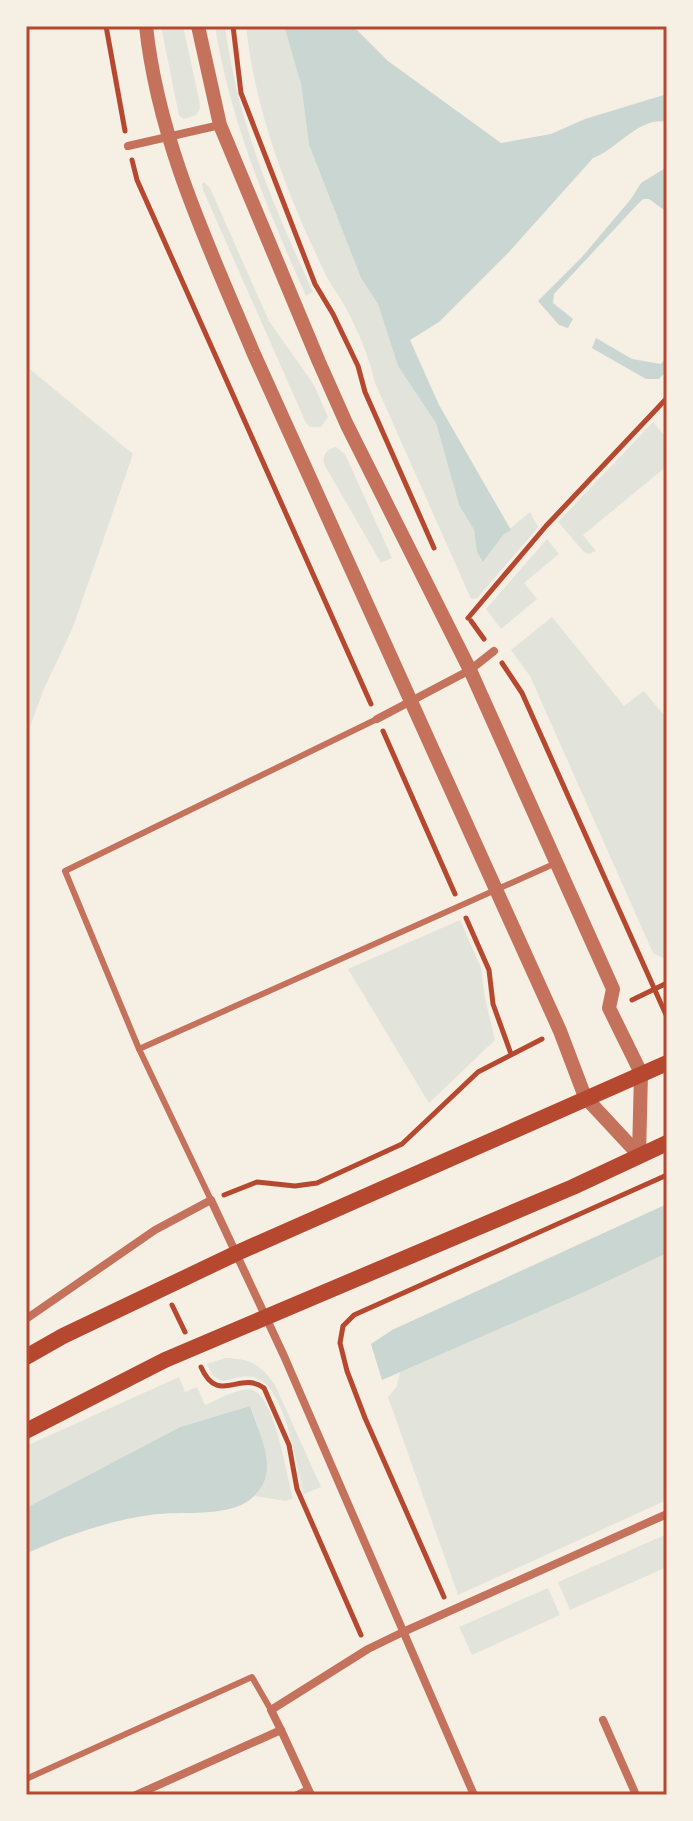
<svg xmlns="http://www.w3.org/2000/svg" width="693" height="1821" viewBox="0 0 693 1821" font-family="Rubik,sans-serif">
<rect width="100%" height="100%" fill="#f6efe4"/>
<g fill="#e2e4dc">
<path d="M 161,26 L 183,26 L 199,99 L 200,108 L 196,115 L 184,119 L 179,116 Z"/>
<path d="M 215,26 L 225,26 C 237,120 273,206 313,292 L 306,296 C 267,208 230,121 215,26 Z"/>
<path d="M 246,26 L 284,26 L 301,84 L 309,145 L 361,278 L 378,304 L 398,366 L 436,423 L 459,505 L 474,530 L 477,552 L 484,561 L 504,534 L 530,512 L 538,527 L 535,531 L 477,598 L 471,599 L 375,383 C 369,356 357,328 343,303 C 337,292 329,283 324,271 C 287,194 255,112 246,26 Z"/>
<path d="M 204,182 L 210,188 L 269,321 L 314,385 L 328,417 L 321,427 L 310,427 L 306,423 L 203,190 L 202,184 Z"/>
<path d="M 26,366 L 133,454 L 73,627 L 43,691 L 26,738 Z"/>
<path d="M 653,422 L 667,439 L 667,466 L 583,535 L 596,551 L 589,554 L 585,553 L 558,522 Z"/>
<path d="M 336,447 L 345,454 L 392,558 L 381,563 L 324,464 C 322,455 327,449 336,447 Z"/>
<path d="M 547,539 L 559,554 L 524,583 L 537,599 L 501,629 L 486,609 Z"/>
<path d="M 552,617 L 624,706 L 644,691 L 667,719 L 667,960 L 653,953 L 530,676 L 511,650 Z"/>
<path d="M 460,920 L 481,968 L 485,998 L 495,1040 L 429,1103 L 348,969 Z"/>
<path d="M 667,1253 L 667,1500 L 458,1595 L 388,1397 L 397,1386 L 400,1372 L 591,1289 Z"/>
<path d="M 225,1358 C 249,1358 262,1365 275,1385 L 321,1487 L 304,1494 C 296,1466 286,1384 253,1377 C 242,1374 232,1380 222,1381 L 212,1375 L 207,1364 Z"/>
<path d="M 179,1377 L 185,1392 L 197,1387 L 205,1405 C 218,1400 238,1387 252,1390 C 275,1395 287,1478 293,1498 L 286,1501 L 255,1496 C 275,1472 261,1432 250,1406 L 180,1427 L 26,1508 L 26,1446 Z"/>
<path d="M 667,1534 L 667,1567 L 570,1610 L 558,1582 Z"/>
<path d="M 548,1588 L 560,1615 L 472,1655 L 459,1627 Z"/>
</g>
<g fill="#c9d6d2">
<path d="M 284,26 L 353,26 L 388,61 L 501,143 L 551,134 L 585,119 L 667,94 L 667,122 C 639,116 617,150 593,158 L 509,252 L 439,322 L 410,340 L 439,405 L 511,530 L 504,534 L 483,562 L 477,552 L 474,530 L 459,505 L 436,423 L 398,366 L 378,304 L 361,278 L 309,145 L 301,84 Z"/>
<path d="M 667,167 L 664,188 L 667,212 L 649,199 L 643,199 L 635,207 L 554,294 L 553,303 L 573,319 L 568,328 L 559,325 L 538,301 L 582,257 L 631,199 L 641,183 Z"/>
<path d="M 596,338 L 632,359 L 661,364 L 667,357 L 667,370 L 659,379 L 646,379 L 592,348 Z"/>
<path d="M 667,1204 L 667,1253 L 591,1289 L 382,1380 L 371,1344 L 392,1330 Z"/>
<path d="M 250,1406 C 258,1430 277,1466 260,1489 C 255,1497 245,1504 236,1507 C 209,1516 177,1511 150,1515 C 108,1521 64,1536 26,1554 L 26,1508 L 180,1427 Z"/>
</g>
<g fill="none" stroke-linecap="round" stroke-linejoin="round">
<g stroke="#b5482f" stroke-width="5">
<path d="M 106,26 L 125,131"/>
<path d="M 233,26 L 241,93 L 315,284 L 333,314 L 358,366 L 365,392 L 434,548"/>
<path d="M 132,160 L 137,180 L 371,704"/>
<path d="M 468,618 L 546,526 L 667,398"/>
<path d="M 471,621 L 484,639"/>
<path d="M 502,663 L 522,693 L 667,1017"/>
<path d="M 383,731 L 455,894"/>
<path d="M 466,918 L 489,970 L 493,1004 L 511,1054"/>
<path d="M 632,1000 L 667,983"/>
<path d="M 224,1195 L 257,1182 L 295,1186 L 317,1183 L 402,1144 L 478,1072 L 542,1039"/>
<path d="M 172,1305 L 185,1332"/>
<path d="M 201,1367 C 218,1406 240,1370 264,1388 L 289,1445 L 297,1489 L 361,1635"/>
<path d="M 444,1597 L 365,1418 L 347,1371 L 340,1343 L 343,1326 L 354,1315 L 667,1175"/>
</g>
<g stroke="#c5725c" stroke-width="6">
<path d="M 139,1049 L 556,863"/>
<path d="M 211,1200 L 139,1049 L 65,871 L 377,719"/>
<path d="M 26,1779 L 252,1677 L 271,1710"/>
<path d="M 295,1795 L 308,1789"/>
</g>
<g stroke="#c5725c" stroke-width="8">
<path d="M 128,146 L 220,125"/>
<path d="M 377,719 L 470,670 L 494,651"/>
<path d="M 26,1319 L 155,1230 L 211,1200 L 284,1356 L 474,1795"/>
<path d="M 603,1720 L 636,1795"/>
<path d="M 281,1730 L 311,1795"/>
<path d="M 136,1795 L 281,1730 L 271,1710 L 368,1649 L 403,1632 L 667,1514"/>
</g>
<g stroke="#c5725c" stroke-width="14">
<path d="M 146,26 C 158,141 209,247 253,352 L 560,1031 L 585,1097 L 639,1155"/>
<path d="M 198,26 L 220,125 L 319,362 L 347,425 L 470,670 L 613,989 L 609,1008 L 641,1073 L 639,1155"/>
</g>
<g stroke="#b5482f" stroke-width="16">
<path d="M 26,1357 L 63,1336 L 237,1253 L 667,1063"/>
<path d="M 26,1431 L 165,1360 L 573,1187 L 667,1143"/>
</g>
</g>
<rect width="693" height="1821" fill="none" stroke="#f6efe4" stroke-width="56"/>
<rect x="28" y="28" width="637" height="1765" fill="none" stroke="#b5482f" stroke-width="3"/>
</svg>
